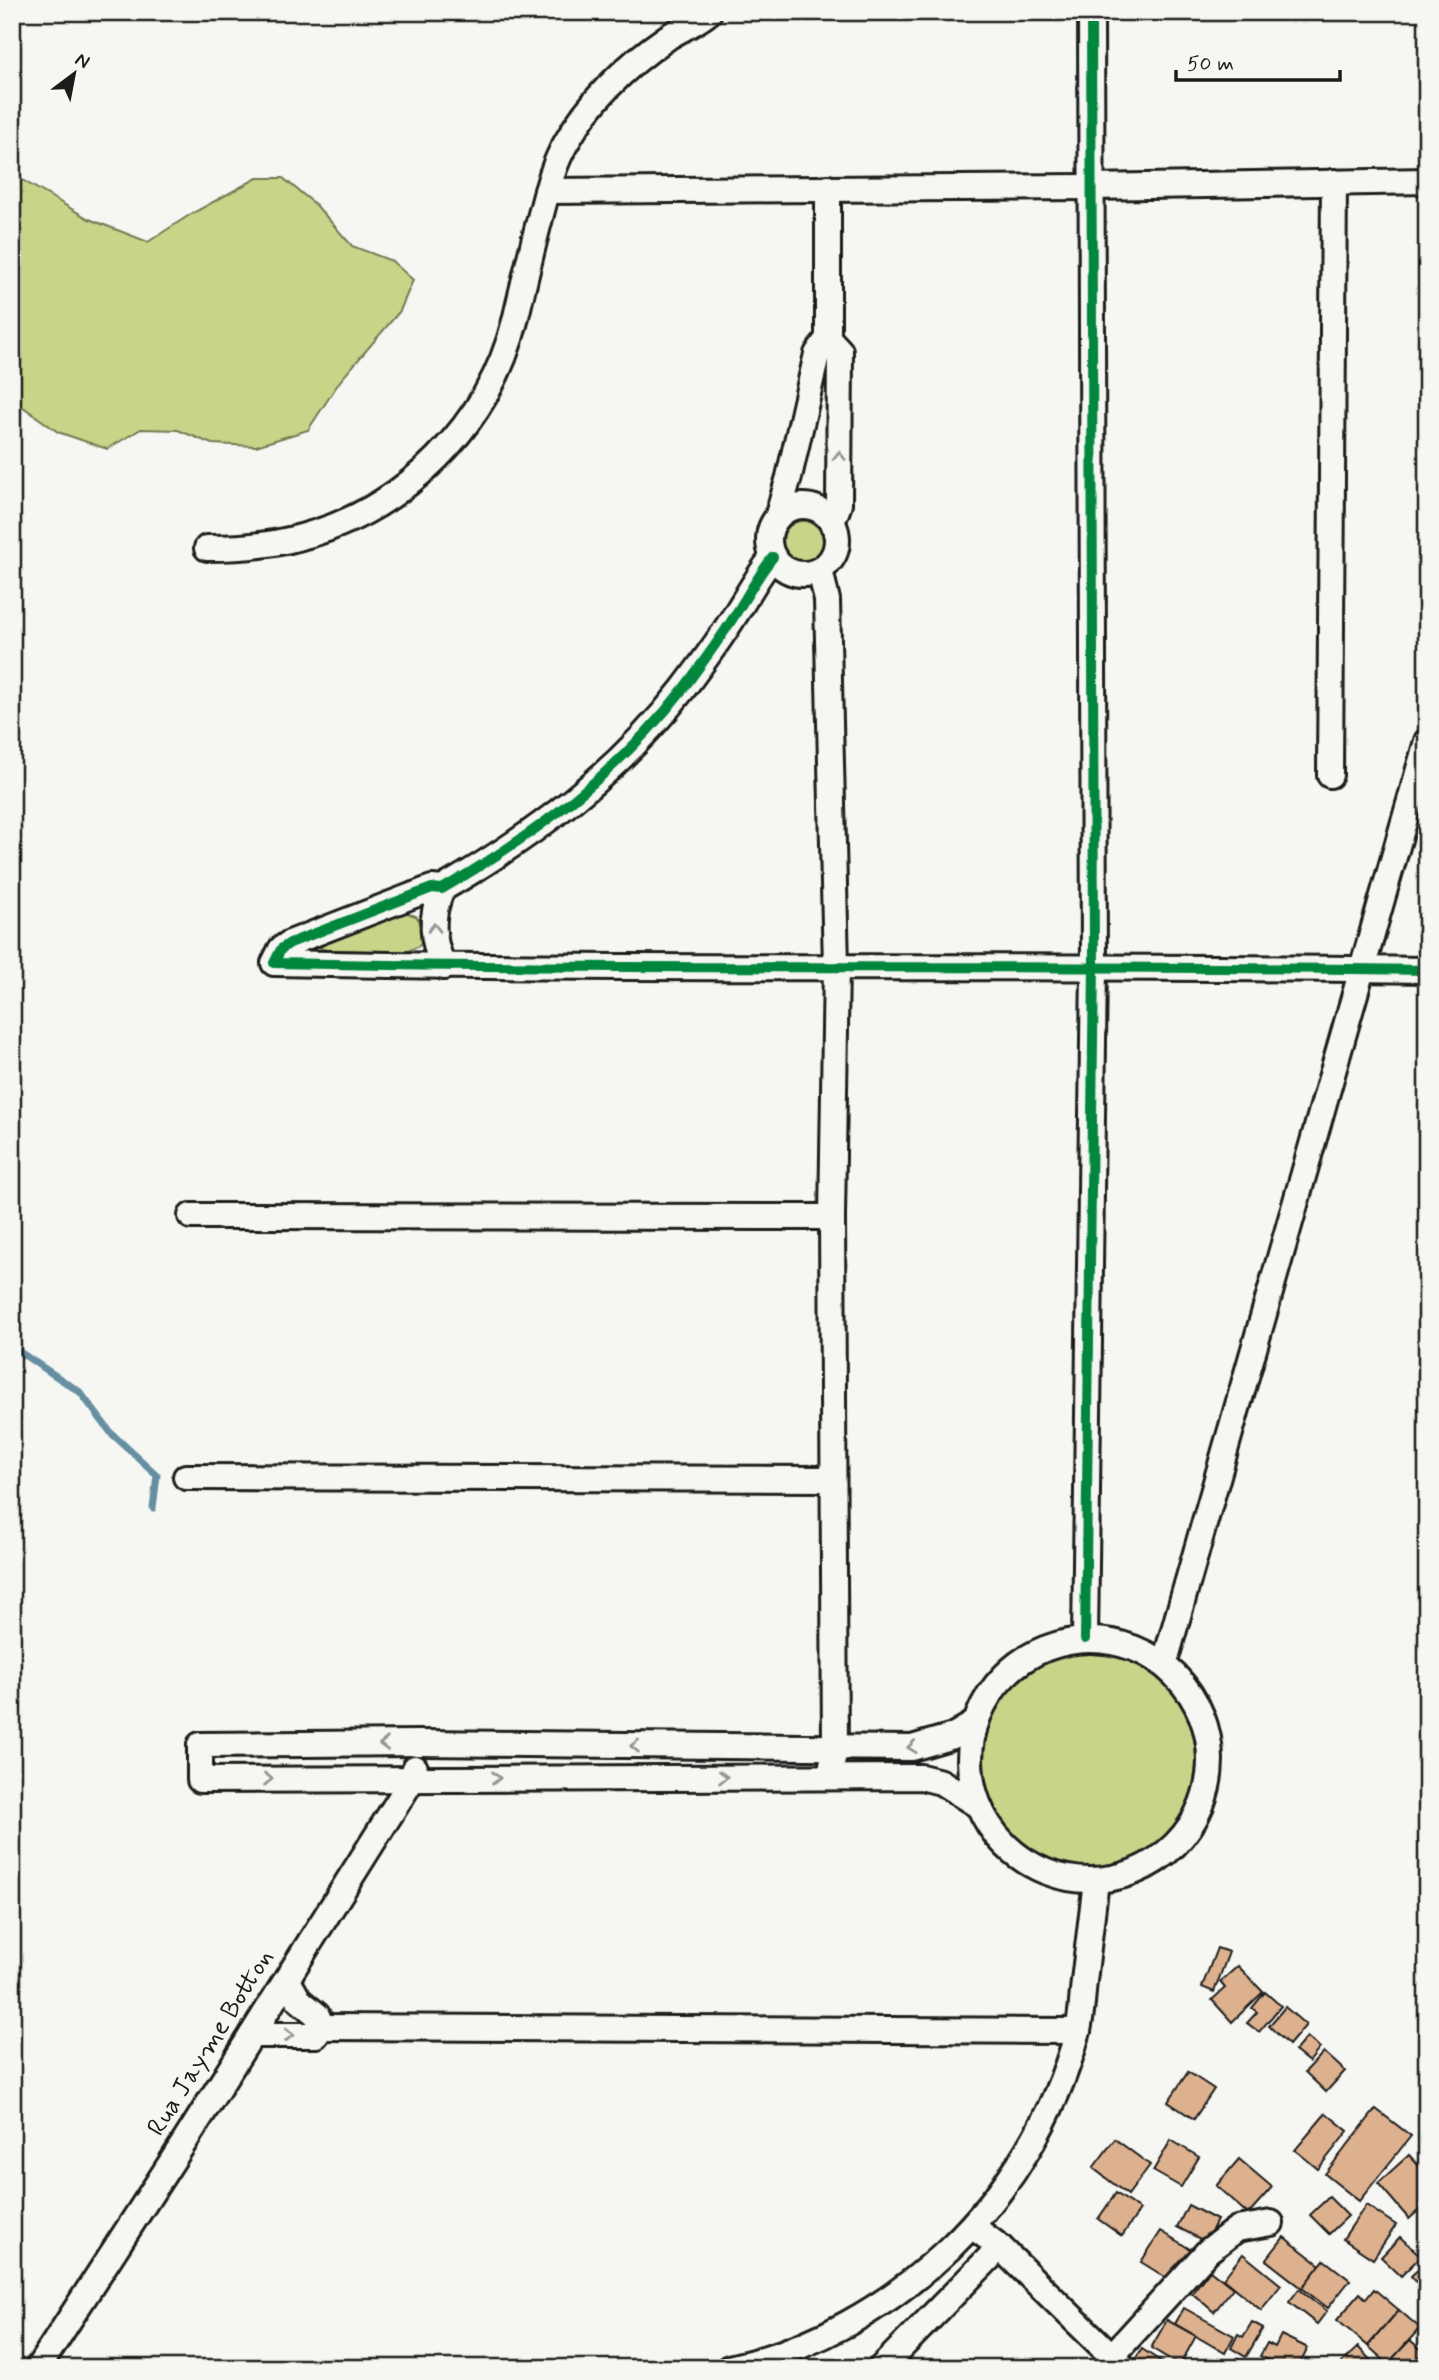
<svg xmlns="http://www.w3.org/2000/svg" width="1439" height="2380" viewBox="0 0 1439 2380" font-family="Mynerve,sans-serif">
<rect width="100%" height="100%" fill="#f6f6f2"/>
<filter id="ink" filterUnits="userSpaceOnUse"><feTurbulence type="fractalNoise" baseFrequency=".0143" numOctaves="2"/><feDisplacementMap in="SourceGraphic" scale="14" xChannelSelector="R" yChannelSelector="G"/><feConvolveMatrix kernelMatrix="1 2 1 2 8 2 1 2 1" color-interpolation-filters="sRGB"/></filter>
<g filter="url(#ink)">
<g fill="#c8d488" stroke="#727852" stroke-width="2">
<path d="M 12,174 L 89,219 L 148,242 L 191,214 L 257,178 L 283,178 L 316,205 L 352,246 L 392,261 L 413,280 L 400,311 L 340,381 L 308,430 L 256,446 L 212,444 L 178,430 L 141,429 L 107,449 L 58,432 L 12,399 Z"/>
<circle cx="803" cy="541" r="20"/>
<path d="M 404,912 L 416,916 L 424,927 L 423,940 L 419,946 L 406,952 L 327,950 L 320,948 L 324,943 Z"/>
<circle cx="1090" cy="1760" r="106"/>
</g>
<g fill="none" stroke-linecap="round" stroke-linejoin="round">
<path stroke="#668fa1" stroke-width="7" d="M 12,1347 L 80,1392 L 111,1433 L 157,1475 L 153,1508"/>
</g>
<g fill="#ddb18e" stroke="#1c1c1c" stroke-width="2">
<path d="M 1217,1948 L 1229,1952 L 1214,1992 L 1202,1987 Z"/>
<path d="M 1238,1966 L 1263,1992 L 1232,2022 L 1212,2000 L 1225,1988 L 1220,1982 Z"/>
<path d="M 1265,1992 L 1281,2006 L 1259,2032 L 1247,2023 L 1257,2012 L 1252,2008 Z"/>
<path d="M 1285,2007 L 1306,2025 L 1289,2045 L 1269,2026 Z"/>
<path d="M 1307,2037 L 1320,2048 L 1309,2062 L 1295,2051 Z"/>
<path d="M 1324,2052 L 1345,2071 L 1326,2092 L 1305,2072 Z"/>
<path d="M 1188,2072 L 1214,2089 L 1194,2119 L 1168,2102 Z"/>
<path d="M 1376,2109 L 1411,2136 L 1359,2201 L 1325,2174 Z"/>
<path d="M 1326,2113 L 1348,2131 L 1318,2169 L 1295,2150 Z"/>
<path d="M 1115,2139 L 1150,2165 L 1128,2195 L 1093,2168 Z"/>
<path d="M 1171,2140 L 1199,2157 L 1181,2187 L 1153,2171 Z"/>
<path d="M 1409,2155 L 1420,2167 L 1427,2161 L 1427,2203 L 1409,2219 L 1378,2183 Z"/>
<path d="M 1239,2159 L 1272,2187 L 1248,2214 L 1216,2186 Z"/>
<path d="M 1116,2193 L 1140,2210 L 1122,2236 L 1098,2219 Z"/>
<path d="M 1329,2197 L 1348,2216 L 1329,2234 L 1310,2215 Z"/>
<path d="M 1188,2205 L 1217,2220 L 1206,2242 L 1177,2227 Z"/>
<path d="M 1366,2205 L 1396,2225 L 1373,2259 L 1343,2239 Z"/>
<path d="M 1161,2231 L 1193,2251 L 1173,2282 L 1141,2262 Z"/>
<path d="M 1284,2237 L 1320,2265 L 1302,2288 L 1266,2260 Z"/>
<path d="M 1400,2237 L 1421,2256 L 1401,2276 L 1381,2257 Z"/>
<path d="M 1243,2254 L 1281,2285 L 1261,2310 L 1223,2279 Z"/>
<path d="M 1324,2260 L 1350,2280 L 1328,2308 L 1302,2288 Z"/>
<path d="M 1424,2264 L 1427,2267 L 1427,2280 L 1420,2286 L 1411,2276 Z"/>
<path d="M 1210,2270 L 1233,2288 L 1214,2312 L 1192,2293 Z"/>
<path d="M 1299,2289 L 1327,2311 L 1317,2324 L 1289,2302 Z"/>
<path d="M 1374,2289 L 1399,2310 L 1368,2346 L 1337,2320 L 1360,2293 L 1366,2299 Z"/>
<path d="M 1184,2308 L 1234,2336 L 1225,2353 L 1175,2324 Z"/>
<path d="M 1399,2310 L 1420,2328 L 1388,2364 L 1368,2346 Z"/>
<path d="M 1167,2320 L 1196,2336 L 1180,2365 L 1151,2348 Z"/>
<path d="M 1252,2322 L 1263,2328 L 1246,2357 L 1231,2348 L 1238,2334 L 1243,2337 Z"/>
<path d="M 1281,2335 L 1308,2348 L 1298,2368 L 1283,2368 L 1260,2356 L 1267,2343 L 1275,2347 Z"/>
<path d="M 1410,2340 L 1424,2352 L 1411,2368 L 1404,2368 L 1393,2358 Z"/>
<path d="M 1358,2347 L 1378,2368 L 1346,2368 L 1341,2363 Z"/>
<path d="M 1142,2349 L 1171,2368 L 1129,2368 Z"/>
<path d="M 1427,2355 L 1427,2368 L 1414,2368 Z"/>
<path d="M 1236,2358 L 1251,2368 L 1229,2368 Z"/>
</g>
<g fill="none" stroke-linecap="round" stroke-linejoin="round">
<defs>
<g id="minor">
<path d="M 547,191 L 1091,187 L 1427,181"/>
<path d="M 828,338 L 840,351 L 839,504 L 832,523"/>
<circle cx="803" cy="540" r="34"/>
<path d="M 777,518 L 789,477 L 817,354 L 828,338 L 828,188"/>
<path d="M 207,548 C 239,548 270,546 301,537 C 404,510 489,425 515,321 C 523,287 531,252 540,218 C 547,192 552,167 566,143 C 590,100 627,65 668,37 C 682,28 696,23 709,12"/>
<path d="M 773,557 C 758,575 748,595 735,615 C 719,641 701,665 683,689 C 618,773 533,836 442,889 L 432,888 L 290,943 L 281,949 L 274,963 C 658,971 1042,964 1427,970"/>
<path d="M 820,570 L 827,600 L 836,966 L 832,1217 L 835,1748 L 832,1765"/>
<path d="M 1330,775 L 1334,182"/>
<path d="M 442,889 C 430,916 431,940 444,967"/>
<path d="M 191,1216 L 832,1217"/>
<path d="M 186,1477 L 833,1479"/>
<path d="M 1085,1639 L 1094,967 L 1091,12"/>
<circle cx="1090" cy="1760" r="120"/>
<path d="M 1164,1665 L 1427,741"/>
<path d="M 975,1723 L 953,1736 L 912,1748 L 419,1743 L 200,1745 L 200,1780 L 921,1777 L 941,1782 L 979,1806"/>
<path d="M 287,1979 L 299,2000 L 317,2015 L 322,2027"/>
<path d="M 322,2027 L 1078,2031"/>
<path d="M 252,2035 L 316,2035 L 322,2027"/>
<path d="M 972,2226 L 1000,2247 L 1123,2367"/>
<path d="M 1112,2356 L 1208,2251 L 1237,2229 L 1271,2223"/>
<path d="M 38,2368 L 187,2138 L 413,1778 L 415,1768"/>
<path d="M 729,2368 C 895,2332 1033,2198 1077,2034 C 1082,2017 1082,1998 1084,1981 C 1088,1948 1092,1914 1096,1881"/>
<path d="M 881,2368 L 1000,2247"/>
</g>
</defs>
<use href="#minor" stroke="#1c1c1c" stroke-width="30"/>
<use href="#minor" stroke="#f6f6f2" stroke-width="24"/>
<defs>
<g id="cycleway">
<path d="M 773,557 C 758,575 748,595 735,615 C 719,641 701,665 683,689 C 618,773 533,836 442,889 L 432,888 L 290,943 L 281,949 L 274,963 C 658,971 1042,964 1427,970"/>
<path d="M 1085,1639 L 1094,967 L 1091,12"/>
</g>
</defs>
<use href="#cycleway" stroke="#f6f6f2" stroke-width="15"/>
<use href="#cycleway" stroke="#00873e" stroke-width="10"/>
</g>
<defs><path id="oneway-chevron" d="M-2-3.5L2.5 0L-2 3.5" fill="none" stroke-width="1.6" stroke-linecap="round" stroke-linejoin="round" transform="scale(1.75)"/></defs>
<g stroke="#949492">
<use href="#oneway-chevron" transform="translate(839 456) rotate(-90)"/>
<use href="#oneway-chevron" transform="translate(434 928) rotate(-91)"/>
<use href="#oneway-chevron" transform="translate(384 1744) rotate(179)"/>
<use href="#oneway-chevron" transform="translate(635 1746) rotate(-179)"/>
<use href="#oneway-chevron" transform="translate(912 1747) rotate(173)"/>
<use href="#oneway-chevron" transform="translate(723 1777)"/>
<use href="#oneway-chevron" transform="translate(496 1778)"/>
<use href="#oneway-chevron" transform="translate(268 1779)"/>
<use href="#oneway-chevron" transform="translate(289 2035)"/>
</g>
</g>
<g text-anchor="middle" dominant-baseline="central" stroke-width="7" stroke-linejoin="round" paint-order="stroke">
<g font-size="26" fill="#1c1c1c" stroke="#f6f6f2">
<text transform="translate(211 2043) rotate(-58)">Rua Jayme Botton</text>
</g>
</g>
<rect width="1439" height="2380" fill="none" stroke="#f6f6f2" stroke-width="42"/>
<rect x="21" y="21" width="1397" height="2338" fill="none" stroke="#1c1c1c" stroke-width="2.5" filter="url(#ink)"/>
<g transform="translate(74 74) rotate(32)" stroke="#f6f6f2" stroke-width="5" paint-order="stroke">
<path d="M0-5L12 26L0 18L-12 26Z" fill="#1c1c1c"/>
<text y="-10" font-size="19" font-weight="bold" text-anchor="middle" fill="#1c1c1c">N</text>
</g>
<path d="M1176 70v10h164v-10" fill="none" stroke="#1c1c1c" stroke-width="3.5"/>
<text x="1187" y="70" font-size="21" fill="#1c1c1c" stroke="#f6f6f2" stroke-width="5" paint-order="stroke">50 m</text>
</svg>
